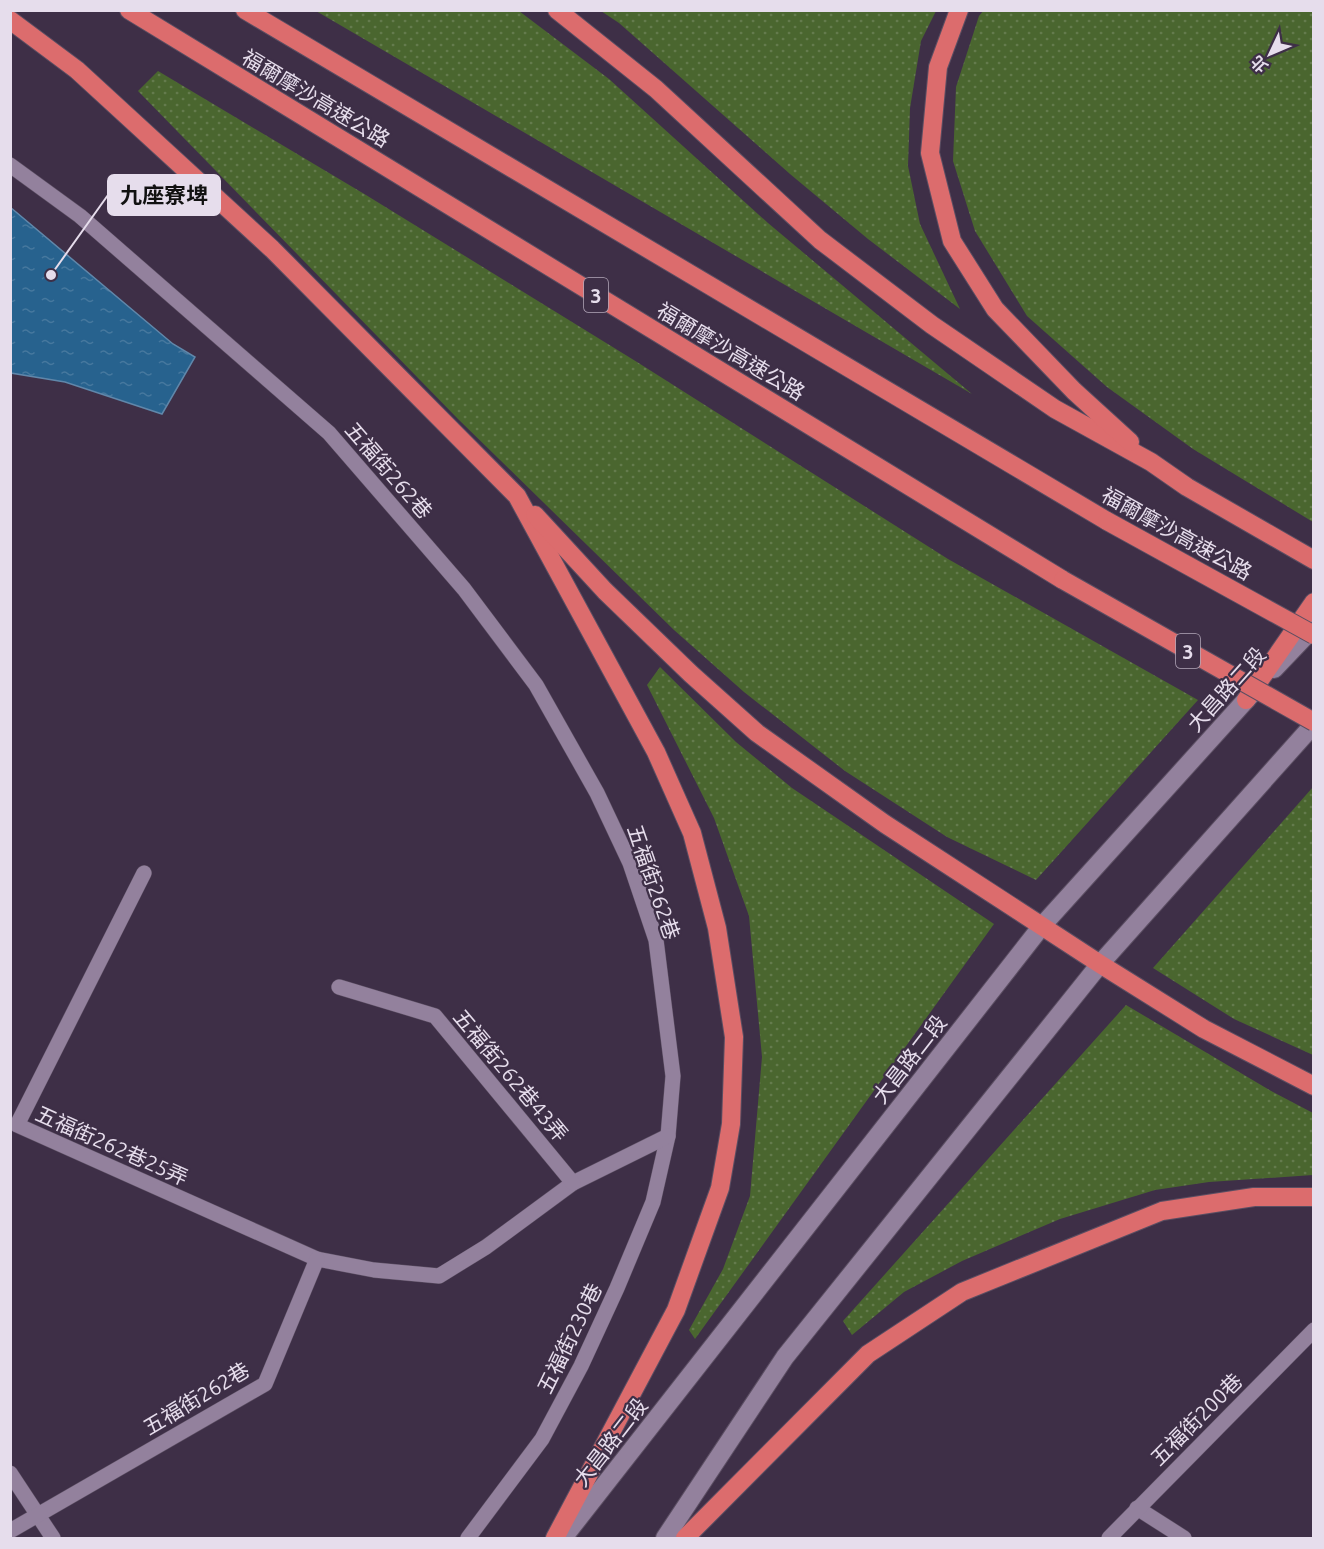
<svg xmlns="http://www.w3.org/2000/svg" width="1324" height="1549" viewBox="0 0 1324 1549" font-family="Ubuntu,'Noto Sans TC',sans-serif">
<defs>
<pattern id="grass-dots" width="8" height="8" patternUnits="userSpaceOnUse" patternTransform="scale(1.5)"><rect width="8" height="8" fill="#4a662f"/><path d="M2 2h.1M6 6h.1" fill="none" stroke="#647b4d" stroke-width="1.8" stroke-linecap="round"/></pattern>
<pattern id="water-ripples" width="26" height="14" patternUnits="userSpaceOnUse" patternTransform="scale(1.5)"><rect width="26" height="14" fill="#27628e"/><path d="M2 4q2-2 4 0t4 0M15 11q2-2 4 0t4 0" fill="none" stroke="#46789e"/></pattern>
</defs>
<rect width="100%" height="100%" fill="#3e2f47"/>
<g fill="url(#grass-dots)">
<path d="M 984,10 L 1313,11 L 1313,522 L 1193,449 L 1107,387 L 1027,316 L 975,231 L 953,161 L 956,87 L 979,16 Z"/>
<path d="M 316,11 L 519,11 L 609,79 L 768,223 L 972,394 Z"/>
<path d="M 601,11 L 936,11 L 921,41 L 910,108 L 908,166 L 920,224 L 960,309 L 868,239 L 790,174 L 619,23 Z"/>
<path d="M 158,71 L 366,195 L 637,362 L 948,559 L 1198,700 L 1036,880 L 947,837 L 845,771 L 744,692 L 674,630 L 458,419 L 138,91 Z"/>
<path d="M 660,667 L 736,742 L 792,788 L 994,924 L 695,1339 L 689,1330 L 723,1269 L 750,1196 L 762,1057 L 749,916 L 714,818 L 647,685 Z"/>
<path d="M 1313,787 L 1313,1055 L 1234,1019 L 1153,968 Z"/>
<path d="M 1126,1005 L 1273,1092 L 1313,1113 L 1313,1175 L 1209,1182 L 1155,1190 L 1060,1219 L 962,1261 L 904,1292 L 852,1335 L 843,1321 Z"/>
</g>
<path fill="url(#water-ripples)" stroke="#6087aa" stroke-width="1.5" d="M 10,207 L 173,344 L 195,357 L 162,414 L 65,382 L 11,373 Z"/>
<g fill="none" stroke-linecap="round" stroke-linejoin="round">
<defs>
<g id="lane">
<path d="M 10,165 L 80,216 L 329,433 L 464,589 L 536,685 L 597,793 L 630,863 L 656,940 L 673,1076 L 668,1136 L 653,1202 L 617,1288 L 581,1366 L 542,1439 L 468,1538"/>
<path d="M 144,873 L 17,1125 L 317,1259 L 374,1270 L 439,1276 L 486,1247 L 573,1183 L 668,1136"/>
<path d="M 339,987 L 435,1016 L 573,1183"/>
<path d="M 10,1473 L 53,1538"/>
<path d="M 1137,1508 L 1184,1538"/>
<path d="M 10,1531 L 265,1384 L 317,1259"/>
<path d="M 1109,1538 L 1314,1330"/>
</g>
<g id="secondary">
<path d="M 1274,669 L 1314,627"/>
<path d="M 563,1538 L 1041,927 L 1255,690"/>
<path d="M 665,1538 L 785,1357 L 1100,964 L 1314,724"/>
</g>
<g id="highway">
<path d="M 129,10 L 1063,580"/>
<path d="M 245,10 L 1107,521"/>
<path d="M 557,10 L 656,89 L 820,240 L 932,325 L 1055,409 L 1151,462 L 1187,487 L 1314,560"/>
<path d="M 959,10 L 938,67 L 930,153 L 952,241 L 995,309 L 1074,391 L 1130,442"/>
<path d="M 10,20 L 77,70 L 272,249 L 517,496 L 656,752 L 692,833 L 717,928 L 734,1037 L 731,1124 L 720,1188 L 676,1310 L 555,1538"/>
<path d="M 535,515 L 605,591 L 691,674 L 757,733 L 885,824 L 1100,964 L 1204,1029 L 1314,1086"/>
<path d="M 1246,700 L 1314,602"/>
<path d="M 685,1538 L 868,1354 L 962,1292 L 1162,1211 L 1254,1197 L 1314,1197"/>
</g>
</defs>
<use href="#lane" stroke="#5b4e62" stroke-width="16"/>
<use href="#secondary" stroke="#5b4e62" stroke-width="20"/>
<use href="#highway" stroke="#5b4e62" stroke-width="20"/>
<use href="#lane" stroke="#93819d" stroke-width="15"/>
<use href="#secondary" stroke="#93819d" stroke-width="18"/>
<use href="#highway" stroke="#dc6c6d" stroke-width="18"/>
<defs>
<g id="highway-bridge">
<path d="M 1107,521 L 1314,635"/>
<path d="M 1063,580 L 1314,722"/>
</g>
</defs>
<use href="#highway-bridge" stroke="#5b4e62" stroke-width="20" stroke-linecap="butt"/>
<use href="#highway-bridge" stroke="#dc6c6d" stroke-width="18"/>
</g>
<g text-anchor="middle" dominant-baseline="central" stroke-width="4.5" stroke-linejoin="round" paint-order="stroke">
<g fill="#3e2f47" stroke="#b4a9ba" stroke-width="1.5">
<rect x="584" y="278" width="24" height="34" rx="4.5"/>
<rect x="1176" y="634" width="24" height="34" rx="4.5"/>
</g>
<g font-size="20" font-weight="bold" fill="#e6ddec">
<text x="596" y="295">3</text>
<text x="1188" y="651">3</text>
</g>
<g font-size="21" fill="#e6ddec" stroke="#3e2f47">
<text transform="translate(316 98) rotate(31)">福爾摩沙高速公路</text>
<text transform="translate(731 351) rotate(31)">福爾摩沙高速公路</text>
<text transform="translate(389 470) rotate(49)">五福街262巷</text>
<text transform="translate(1177 533) rotate(29)">福爾摩沙高速公路</text>
<text transform="translate(1226 689) rotate(-48)">大昌路二段</text>
<text transform="translate(654 882) rotate(71)">五福街262巷</text>
<text transform="translate(909 1059) rotate(-52)">大昌路二段</text>
<text transform="translate(511 1075) rotate(50)">五福街262巷43弄</text>
<text transform="translate(112 1145) rotate(24)">五福街262巷25弄</text>
<text transform="translate(569 1338) rotate(-64)">五福街230巷</text>
<text transform="translate(196 1398) rotate(-31)">五福街262巷</text>
<text transform="translate(1196 1419) rotate(-45)">五福街200巷</text>
<text transform="translate(610 1442) rotate(-52)">大昌路二段</text>
</g>
</g>
<path fill="none" stroke="#e6ddec" stroke-width="2" d="M51 275L108 195"/>
<circle fill="#e6ddec" stroke="#3e2f47" stroke-width="2" cx="51" cy="275" r="6"/>
<rect fill="#e6ddec" stroke="#e6ddec" stroke-width="2" x="108" y="175" width="112" height="40" rx="6"/>
<g font-size="22" text-anchor="middle" font-weight="bold" fill="#111">
<text x="164" y="203">九座寮埤</text>
</g>
<rect width="1324" height="1549" fill="none" stroke="#e6ddec" stroke-width="24"/>
<g transform="translate(1270 54) rotate(226)" stroke="#3e2f47" stroke-width="4.5" paint-order="stroke">
<path d="M0-4.5L10 22L0 15L-10 22Z" fill="#e6ddec"/>
<text y="-9" font-size="16" font-weight="bold" text-anchor="middle" fill="#e6ddec">北</text>
</g>
</svg>
